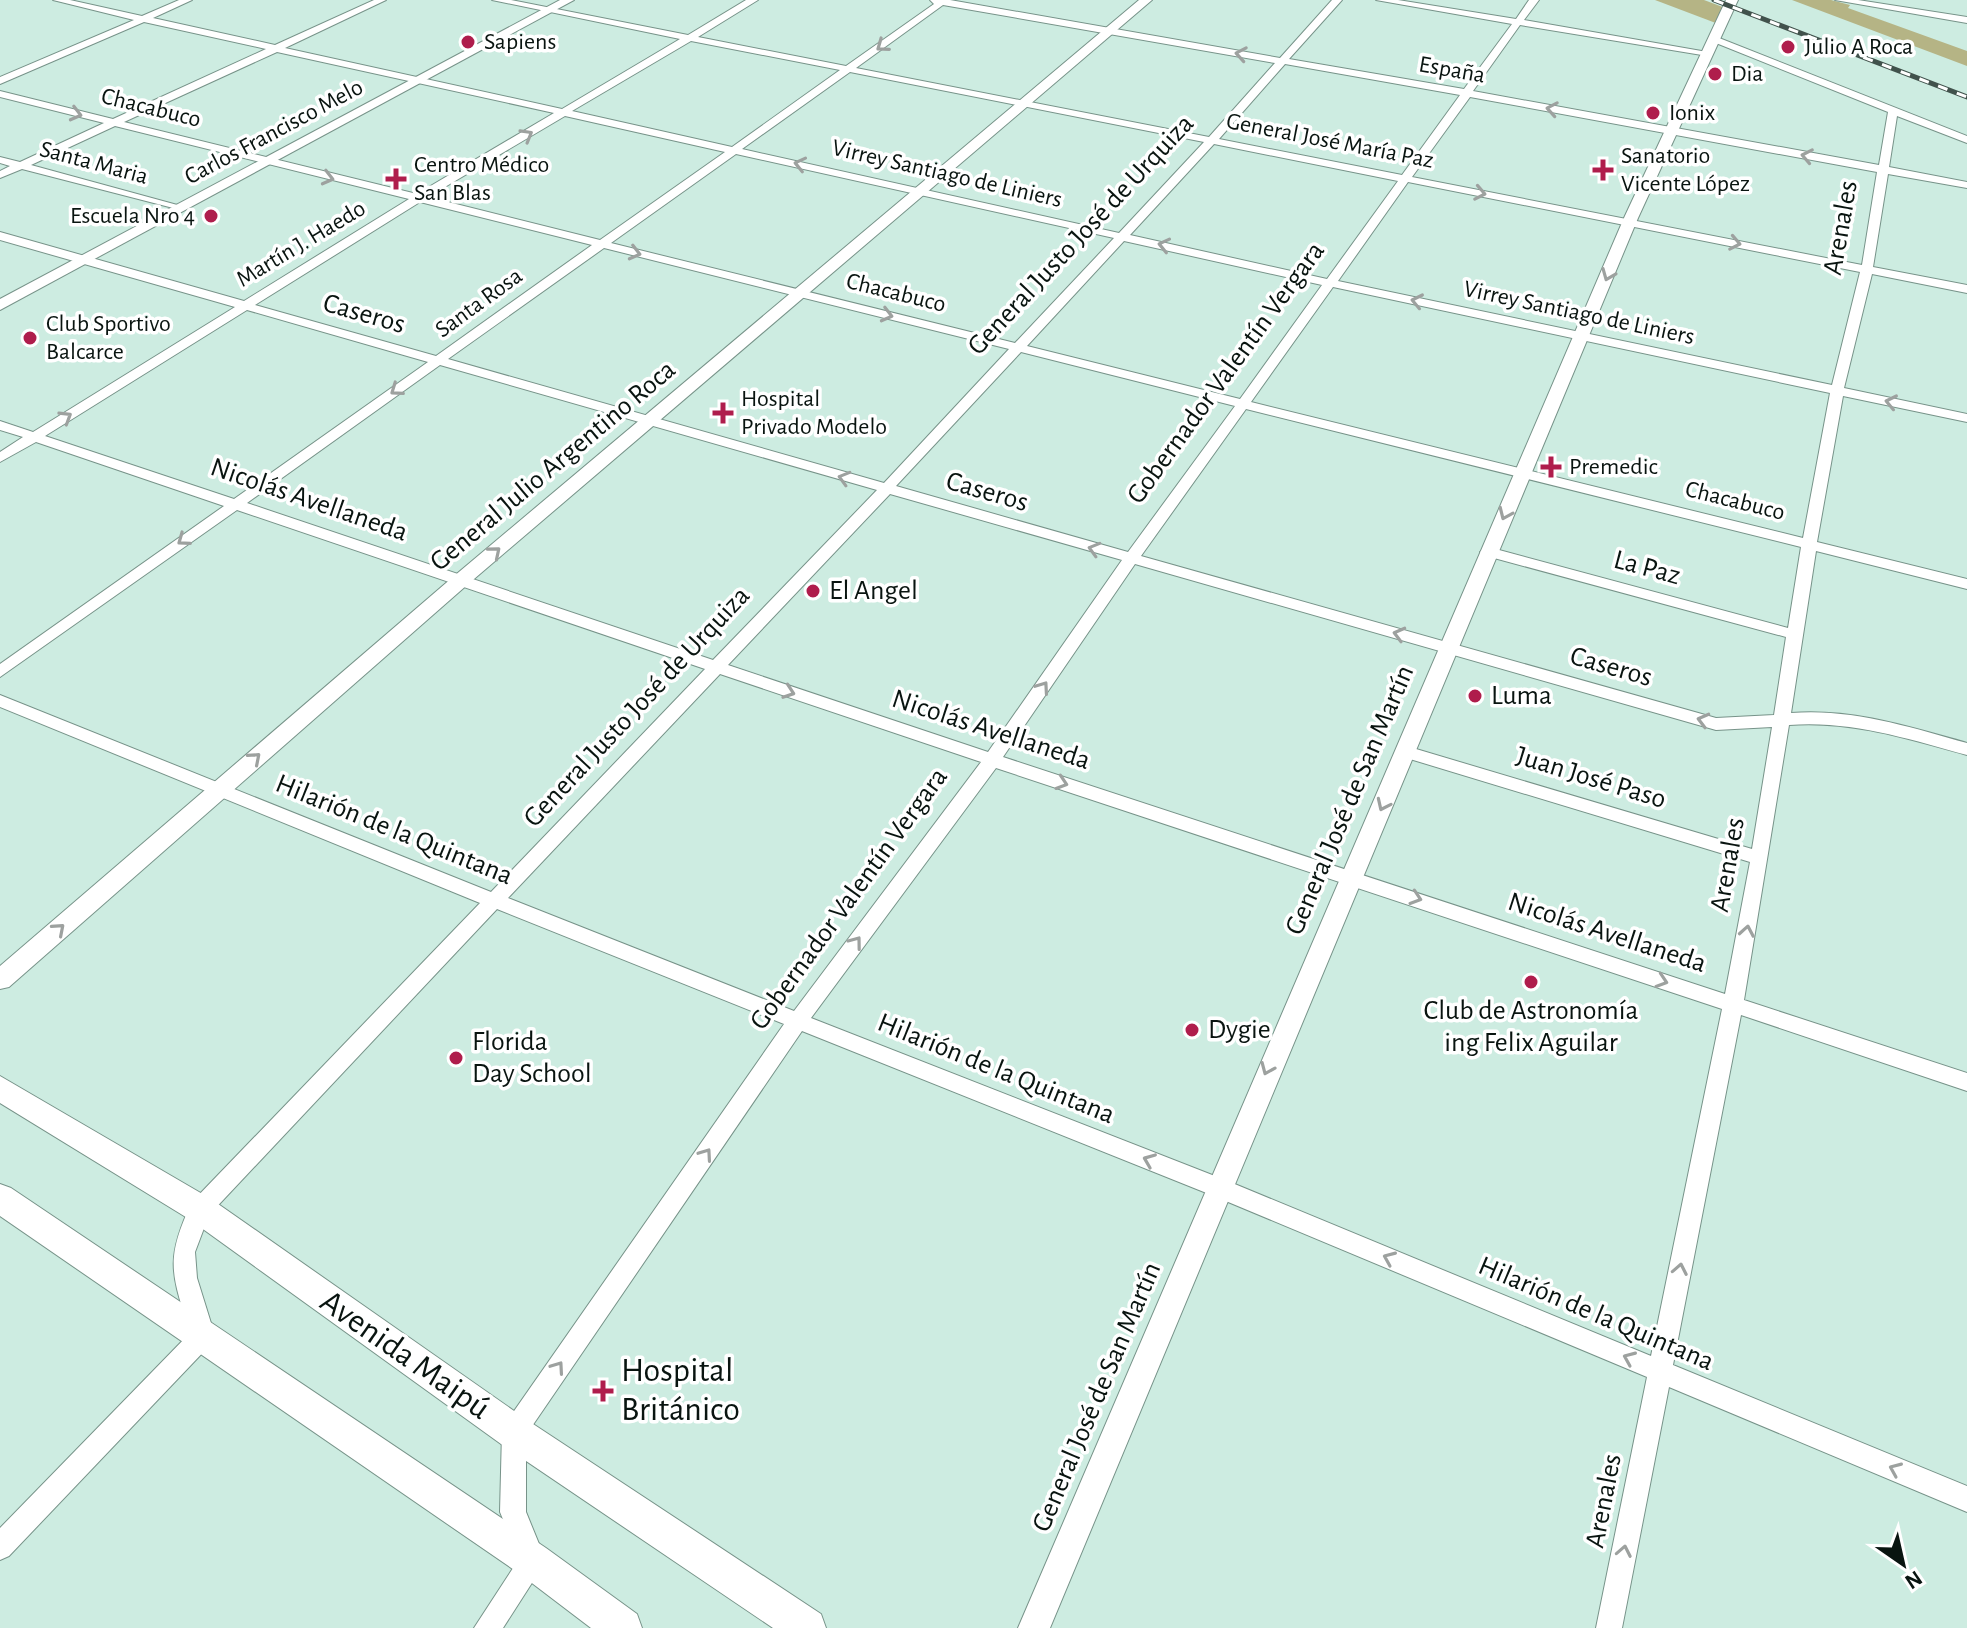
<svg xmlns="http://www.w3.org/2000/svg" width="1967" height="1628" viewBox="0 0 1967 1628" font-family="'Alegreya Sans',sans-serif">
<rect width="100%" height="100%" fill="#cdece1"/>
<g fill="#b5b485">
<path d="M 1655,0 L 1704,0 L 1728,9 L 1721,25 Z"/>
<path d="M 1792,0 L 1831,0 L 1850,5 L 1848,8 L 1967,51 L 1967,66 Z"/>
</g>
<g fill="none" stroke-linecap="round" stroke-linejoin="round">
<defs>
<g id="minor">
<path d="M 53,0 L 70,0 L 142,16 L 179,0 L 192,0 L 153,18 L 275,45 L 374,0 L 386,0 L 285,48 L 562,109 L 680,39 L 492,0 L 511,0 L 688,35 L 746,0 L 758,0 L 698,37 L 846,66 L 934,4 L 930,0 L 950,0 L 1280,58 L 1332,0 L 1342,0 L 1289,59 L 1464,89 L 1512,24 L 1376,0 L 1398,0 L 1516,19 L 1529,0 L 1539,0 L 1524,20 L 1713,53 L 1708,56 L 1520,25 L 1473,91 L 1879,165 L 1888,112 L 1711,41 L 1709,39 L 1714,36 L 1967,136 L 1967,143 L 1897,116 L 1889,167 L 1967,182 L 1967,188 L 1888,174 L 1873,267 L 1967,285 L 1967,293 L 1872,274 L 1844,388 L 1967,414 L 1967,422 L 1843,396 L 1817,542 L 1967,579 L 1967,589 L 1816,551 L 1791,713 C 1851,708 1910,727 1967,743 L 1967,755 C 1909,739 1850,720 1789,725 L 1744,1000 L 1967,1073 L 1967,1091 L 1741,1015 L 1673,1365 L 1967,1486 L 1967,1512 L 1669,1387 L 1622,1628 L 1596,1628 L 1647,1377 L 1209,1194 L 802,1031 L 526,1435 L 526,1512 L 546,1561 L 503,1628 L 474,1628 L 519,1559 L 500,1512 L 502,1432 L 505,1424 L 784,1024 L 497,909 L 209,1215 L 195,1252 L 197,1278 L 215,1336 L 211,1344 L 9,1556 L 0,1560 L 0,1528 L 190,1333 C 172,1274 164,1261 192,1202 L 480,903 L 0,707 L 0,695 L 491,892 L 705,669 L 237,510 L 0,677 L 0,664 L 224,506 L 36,442 L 0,462 L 0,452 L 23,437 L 0,430 L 0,421 L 33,432 L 235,307 L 0,240 L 0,232 L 244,301 L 409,199 L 115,126 L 31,165 L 181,206 L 181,210 L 22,169 L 0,178 L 0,171 L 10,166 L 0,163 L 0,157 L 20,162 L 104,123 L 0,97 L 0,91 L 113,119 L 266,49 L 144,22 L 0,84 L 0,77 L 134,20 ZM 943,5 L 1275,63 L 1209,137 L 856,68 ZM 691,41 L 840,70 L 732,147 L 572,111 ZM 277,52 L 554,113 L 417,194 L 124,122 ZM 1285,64 L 1460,95 L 1402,175 L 1219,139 ZM 850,72 L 1204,142 L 1119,233 L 742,149 ZM 1470,97 L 1877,172 L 1862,265 L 1412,177 ZM 565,116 L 725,152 L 600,240 L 428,197 ZM 1214,144 L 1398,181 L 1327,279 L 1130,235 ZM 736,154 L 1114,238 L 1015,343 L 611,243 ZM 1408,182 L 1860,272 L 1832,385 L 1338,281 ZM 420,202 L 592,245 L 436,356 L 255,305 ZM 1124,241 L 1322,285 L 1240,399 L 1027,346 ZM 604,248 L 1009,349 L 884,483 L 448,359 ZM 1333,287 L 1830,393 L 1803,538 L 1251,402 ZM 247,310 L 428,362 L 234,499 L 45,436 ZM 1021,352 L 1235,406 L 1128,552 L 896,486 ZM 440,365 L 877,490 L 713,660 L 247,503 ZM 1246,409 L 1801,547 L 1788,628 L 1488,547 L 1480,552 L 1483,555 L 1786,637 L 1774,715 L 1716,718 L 1141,556 ZM 890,494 L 1122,560 L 988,752 L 728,665 ZM 1135,564 L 1716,730 L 1772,727 L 1752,849 L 1406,746 L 1397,752 L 1400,756 L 1750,862 L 1725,994 L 1003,757 ZM 720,674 L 981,762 L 794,1011 L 508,898 ZM 996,768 L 1722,1009 L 1651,1356 L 1225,1180 L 811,1018 Z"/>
<path d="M 1835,0 L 1858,0 L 1967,17 L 1967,23 Z"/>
</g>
<g id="tertiary">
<path d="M 560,0 L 574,0 L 0,310 L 0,299 Z"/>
<path d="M 1139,0 L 1152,0 L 467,585 L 9,987 L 0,989 L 0,966 L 453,577 Z"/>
<path d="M 1726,0 L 1738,0 L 1638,218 L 1050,1628 L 1018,1628 L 1624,218 Z"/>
</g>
<g id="secondary">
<path d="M 0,1076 L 211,1199 L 527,1420 L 821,1614 L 826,1628 L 773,1628 L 501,1444 L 189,1219 L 0,1103 Z"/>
<path d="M 0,1184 L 11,1188 L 546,1548 L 637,1614 L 642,1628 L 591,1628 L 520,1574 L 0,1216 Z"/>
</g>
</defs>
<use href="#minor" stroke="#779389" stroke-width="2"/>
<use href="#tertiary" stroke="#779389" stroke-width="2"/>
<use href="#secondary" stroke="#779389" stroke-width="2"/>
<use href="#minor" fill="#fff" fill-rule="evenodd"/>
<use href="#tertiary" fill="#fff" fill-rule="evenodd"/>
<use href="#secondary" fill="#fff" fill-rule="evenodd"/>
<defs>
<path id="rail" d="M 1714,0 L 1967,97"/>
</defs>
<use href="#rail" stroke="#41524c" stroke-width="5"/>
<use href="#rail" stroke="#fff" stroke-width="3" stroke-dasharray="10" stroke-linecap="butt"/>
</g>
<defs><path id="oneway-chevron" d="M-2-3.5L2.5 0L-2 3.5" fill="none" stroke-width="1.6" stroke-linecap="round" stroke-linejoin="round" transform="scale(2)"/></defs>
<g stroke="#9da19f">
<use href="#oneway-chevron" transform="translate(882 46) rotate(144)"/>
<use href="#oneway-chevron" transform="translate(1241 54) rotate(-170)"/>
<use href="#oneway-chevron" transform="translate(1552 109) rotate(-170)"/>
<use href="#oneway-chevron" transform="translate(76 114) rotate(14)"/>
<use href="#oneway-chevron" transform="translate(527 135) rotate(-30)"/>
<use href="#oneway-chevron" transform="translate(1807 156) rotate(-169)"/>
<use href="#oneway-chevron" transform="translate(800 164) rotate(-167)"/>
<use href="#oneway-chevron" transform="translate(328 178) rotate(14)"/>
<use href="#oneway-chevron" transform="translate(1480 193) rotate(11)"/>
<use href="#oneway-chevron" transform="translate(1735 243) rotate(11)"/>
<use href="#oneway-chevron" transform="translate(1164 245) rotate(-167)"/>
<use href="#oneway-chevron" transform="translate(635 253) rotate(14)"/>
<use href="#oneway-chevron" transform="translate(1608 275) rotate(112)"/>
<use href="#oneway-chevron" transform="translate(1417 301) rotate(-168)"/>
<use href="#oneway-chevron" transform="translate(887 315) rotate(14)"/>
<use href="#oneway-chevron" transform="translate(396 390) rotate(145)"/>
<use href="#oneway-chevron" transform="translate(1891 402) rotate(-168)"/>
<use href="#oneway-chevron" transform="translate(66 417) rotate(-32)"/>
<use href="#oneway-chevron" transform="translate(844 478) rotate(-164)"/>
<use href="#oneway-chevron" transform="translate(1505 514) rotate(114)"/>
<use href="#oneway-chevron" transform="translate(183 540) rotate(144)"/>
<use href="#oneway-chevron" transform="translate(1094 549) rotate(-164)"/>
<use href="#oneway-chevron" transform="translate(495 552) rotate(-40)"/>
<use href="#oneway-chevron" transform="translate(1399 634) rotate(-165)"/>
<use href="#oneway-chevron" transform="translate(1043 687) rotate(-55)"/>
<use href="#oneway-chevron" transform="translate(789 692) rotate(19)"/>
<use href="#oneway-chevron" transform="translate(1703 720) rotate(-165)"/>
<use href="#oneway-chevron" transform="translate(255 758) rotate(-41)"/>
<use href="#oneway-chevron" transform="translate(1062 783) rotate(18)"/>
<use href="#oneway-chevron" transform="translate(1383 805) rotate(115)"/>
<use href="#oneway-chevron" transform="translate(1416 898) rotate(18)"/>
<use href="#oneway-chevron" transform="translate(59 929) rotate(-41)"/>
<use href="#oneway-chevron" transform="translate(1747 931) rotate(-80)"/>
<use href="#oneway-chevron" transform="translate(856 942) rotate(-53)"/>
<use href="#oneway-chevron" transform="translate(1662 981) rotate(18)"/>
<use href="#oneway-chevron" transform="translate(1267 1069) rotate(113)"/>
<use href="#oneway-chevron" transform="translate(706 1154) rotate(-55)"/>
<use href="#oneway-chevron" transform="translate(1149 1160) rotate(-158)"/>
<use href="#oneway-chevron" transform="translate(1389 1258) rotate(-157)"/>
<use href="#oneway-chevron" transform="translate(1680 1269) rotate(-79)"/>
<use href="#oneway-chevron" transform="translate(1629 1358) rotate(-157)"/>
<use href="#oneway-chevron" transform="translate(558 1367) rotate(-55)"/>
<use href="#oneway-chevron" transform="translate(1895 1469) rotate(-157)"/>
<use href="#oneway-chevron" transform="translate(1624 1551) rotate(-79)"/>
</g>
<g fill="#af1d4c" stroke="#fff" stroke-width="3">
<circle cx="468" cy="42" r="8"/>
<circle cx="1788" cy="47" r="8"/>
<circle cx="1715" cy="74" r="8"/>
<circle cx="1653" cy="113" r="8"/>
<path d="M1599 158h8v8h8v8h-8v8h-8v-8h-8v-8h8z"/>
<path d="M392 167h8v8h8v8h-8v8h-8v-8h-8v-8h8z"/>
<circle cx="211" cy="216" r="8"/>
<circle cx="30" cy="338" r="8"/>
<path d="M719 401h8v8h8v8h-8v8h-8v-8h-8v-8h8z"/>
<path d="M1547 455h8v8h8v8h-8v8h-8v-8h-8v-8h8z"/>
<circle cx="813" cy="591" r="8"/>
<circle cx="1475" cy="696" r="8"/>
<circle cx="1531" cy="982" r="8"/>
<circle cx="1192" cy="1030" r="8"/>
<circle cx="456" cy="1058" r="8"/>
<path d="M599 1379h8v8h8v8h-8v8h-8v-8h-8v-8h8z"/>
</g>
<g text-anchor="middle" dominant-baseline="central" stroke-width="7" stroke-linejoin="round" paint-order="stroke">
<g font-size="24" fill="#091410" stroke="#fff" text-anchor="start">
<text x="484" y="42">Sapiens</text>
<text x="1804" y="47">Julio A Roca</text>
<text x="1731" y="74">Dia</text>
<text x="1669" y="113">Ionix</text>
<text x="1621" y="156">Sanatorio<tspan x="1621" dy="28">Vicente López</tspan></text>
<text x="414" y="165">Centro Médico<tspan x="414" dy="28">San Blas</tspan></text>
<text x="195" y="216" text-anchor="end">Escuela Nro 4</text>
<text x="46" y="324">Club Sportivo<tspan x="46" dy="28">Balcarce</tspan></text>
<text x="741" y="399">Hospital<tspan x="741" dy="28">Privado Modelo</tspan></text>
<text x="1569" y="467">Premedic</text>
</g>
<g font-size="24" fill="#091410" stroke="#fff">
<text transform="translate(1452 70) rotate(10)">España</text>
<text transform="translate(151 108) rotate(14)">Chacabuco</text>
<text transform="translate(274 132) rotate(-28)">Carlos Francisco Melo</text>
<text transform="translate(1330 141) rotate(11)">General José María Paz</text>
<text transform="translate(94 163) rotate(15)">Santa Maria</text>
<text transform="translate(947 174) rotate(13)">Virrey Santiago de Liniers</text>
<text transform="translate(301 244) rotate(-31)">Martín J. Haedo</text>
<text transform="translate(896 293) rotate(14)">Chacabuco</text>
<text transform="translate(479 303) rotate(-36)">Santa Rosa</text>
<text transform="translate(1579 313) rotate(12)">Virrey Santiago de Liniers</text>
<text transform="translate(1735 501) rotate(14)">Chacabuco</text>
</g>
<g font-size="28" fill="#091410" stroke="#fff">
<text transform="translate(1841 228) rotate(-80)">Arenales</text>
<text transform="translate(1081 235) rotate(-47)">General Justo José de Urquiza</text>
<text transform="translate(364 314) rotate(16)">Caseros</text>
<text transform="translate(1226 373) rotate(-54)">Gobernador Valentín Vergara</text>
<text transform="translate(553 466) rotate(-40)">General Julio Argentino Roca</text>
<text transform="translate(987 492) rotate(16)">Caseros</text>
<text transform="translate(309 500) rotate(19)">Nicolás Avellaneda</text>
<text transform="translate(1647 568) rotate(15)">La Paz</text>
<text transform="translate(1611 667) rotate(16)">Caseros</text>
<text transform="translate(637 707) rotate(-47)">General Justo José de Urquiza</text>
<text transform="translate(991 730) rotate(18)">Nicolás Avellaneda</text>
<text transform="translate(1591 778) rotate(17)">Juan José Paso</text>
<text transform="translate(1350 800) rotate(-67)">General José de San Martín</text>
<text transform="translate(394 830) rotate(22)">Hilarión de la Quintana</text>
<text transform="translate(1728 865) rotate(-80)">Arenales</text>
<text transform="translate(849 899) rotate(-54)">Gobernador Valentín Vergara</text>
<text transform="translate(1607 933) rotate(18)">Nicolás Avellaneda</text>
<text transform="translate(996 1069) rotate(22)">Hilarión de la Quintana</text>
<text transform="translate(1596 1314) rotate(23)">Hilarión de la Quintana</text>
<text transform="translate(1097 1397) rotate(-67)">General José de San Martín</text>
<text transform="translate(1604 1501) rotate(-79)">Arenales</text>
</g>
<g font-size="28" fill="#091410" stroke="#fff" text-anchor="start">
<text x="829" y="591">El Angel</text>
<text x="1491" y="696">Luma</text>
<text x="1531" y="1011" text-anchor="middle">Club de Astronomía<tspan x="1531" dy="32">ing Felix Aguilar</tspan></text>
<text x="1208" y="1030">Dygie</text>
<text x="472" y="1042">Florida<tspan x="472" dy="32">Day School</tspan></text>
</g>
<g font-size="34" fill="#091410" stroke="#fff">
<text transform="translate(405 1355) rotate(35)">Avenida Maipú</text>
</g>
<g font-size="34" fill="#091410" stroke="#fff" text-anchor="start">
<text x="621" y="1371">Hospital<tspan x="621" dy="39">Británico</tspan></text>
</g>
</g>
<g transform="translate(1903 1564) rotate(146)" stroke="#ffffff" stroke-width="6" paint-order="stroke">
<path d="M0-6L14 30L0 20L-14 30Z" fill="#091410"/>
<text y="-12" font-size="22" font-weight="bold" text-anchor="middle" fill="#091410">N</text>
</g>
</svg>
